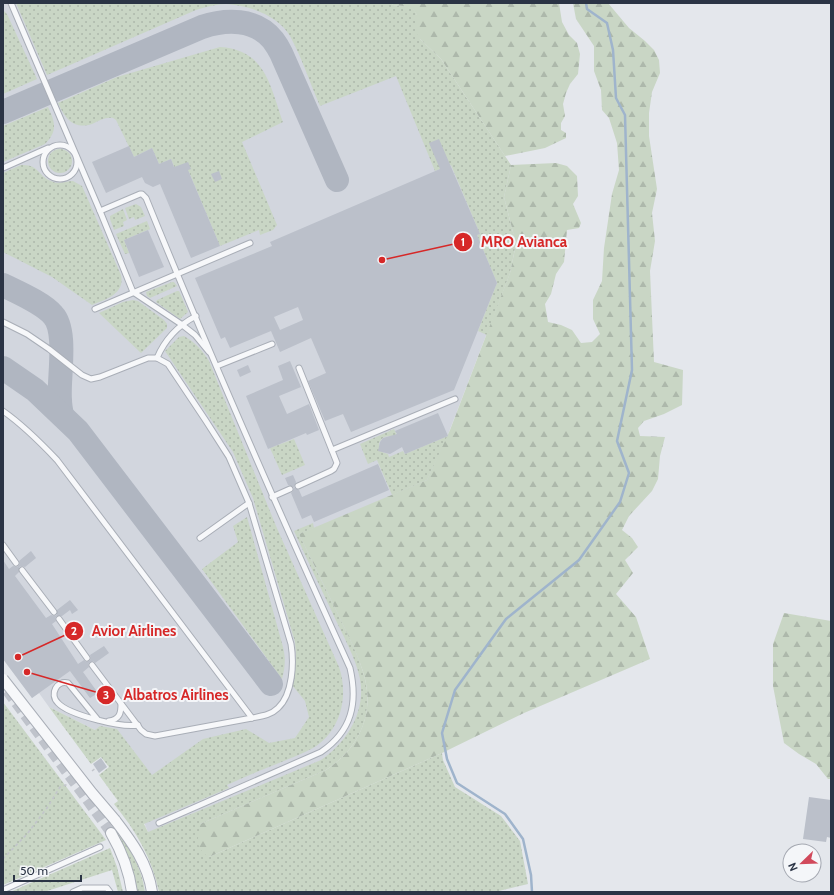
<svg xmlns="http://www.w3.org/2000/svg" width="834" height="895" viewBox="0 0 834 895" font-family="Cabin,sans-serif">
<defs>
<pattern id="grass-dots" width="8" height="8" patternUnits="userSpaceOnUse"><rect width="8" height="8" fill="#c9d6c5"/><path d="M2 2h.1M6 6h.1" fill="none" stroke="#adb8ab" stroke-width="1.8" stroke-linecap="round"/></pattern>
<pattern id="forest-firs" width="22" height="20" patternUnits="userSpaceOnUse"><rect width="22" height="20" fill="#c9d6c5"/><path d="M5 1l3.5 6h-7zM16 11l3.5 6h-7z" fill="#adb8ab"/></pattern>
</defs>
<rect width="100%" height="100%" fill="#e4e7ec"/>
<path fill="#d2d6de" d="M 3,3 L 319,3 L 511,165 L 504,197 L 510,273 L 360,664 L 367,707 L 326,770 L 200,824 L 148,832 L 144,822 L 95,730 L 49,707 L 39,693 L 32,698 L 3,659 Z"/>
<g fill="url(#grass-dots)">
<path d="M 16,3 L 392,3 L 393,5 L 403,6 L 413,8 L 417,15 L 420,39 L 441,59 L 511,165 L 504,197 L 516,244 L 510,273 L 487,335 L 478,331 L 497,283 L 477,235 L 480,234 L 451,165 L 435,171 L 396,76 L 320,106 C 310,83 302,58 290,36 C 278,16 249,5 226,4 C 216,4 206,7 196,10 L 47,75 Z"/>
<path d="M 3,10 L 7,14 L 37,79 L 3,94 Z"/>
<path d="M 220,47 C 266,50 270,86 283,122 L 242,142 L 277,225 L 273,230 L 260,235 L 259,230 L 220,246 L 189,172 L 178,176 L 171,159 L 159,164 L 152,148 L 134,157 L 116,120 L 113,118 C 105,117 99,121 92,124 C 73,130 65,118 58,103 L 117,77 Z"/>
<path d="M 48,107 C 55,122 58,131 45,144 L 3,162 L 3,126 Z"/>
<circle cx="60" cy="161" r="12"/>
<path d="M 21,165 C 39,164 38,176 51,181 C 59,185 65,181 73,181 L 82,186 L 121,275 C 125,294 106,299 92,305 L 52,277 L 3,252 L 3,173 Z"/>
<path d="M 136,204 L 141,207 L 145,216 L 135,220 L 134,217 L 129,219 L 125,208 Z"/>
<path d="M 123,209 L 127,220 L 123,222 L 124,226 L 114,230 L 110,219 L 110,216 Z"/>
<path d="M 147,221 L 150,229 L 124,240 L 129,253 L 125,254 L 116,234 Z"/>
<path d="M 172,282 L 174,282 L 177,286 L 150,298 L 147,296 L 146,292 Z"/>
<path d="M 177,291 L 179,291 L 180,293 L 188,312 L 180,319 L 156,302 L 157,300 Z"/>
<path d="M 133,300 L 138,301 L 164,320 L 167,324 L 167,328 L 141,353 L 99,313 L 123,302 Z"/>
<path d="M 184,336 C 195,342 203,351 209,361 L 276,526 L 339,667 C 349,696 341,731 313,748 C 302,754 290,758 279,763 C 261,770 244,777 227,785 L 229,788 L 144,824 L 148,832 L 321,760 C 347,742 366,712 360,679 C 356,658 342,634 333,614 C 320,587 307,559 294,531 L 313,523 L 314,528 L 299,534 C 312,561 325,588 338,614 C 347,634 360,657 365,679 C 374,717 358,749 326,770 L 200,824 L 209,857 L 442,753 L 443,760 L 455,787 L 501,816 L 520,841 L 528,884 L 495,892 L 159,892 C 152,858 136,831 114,804 L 118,801 L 99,775 L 109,767 L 101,757 L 91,764 L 49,707 L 95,730 L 100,726 L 117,729 L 152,775 L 203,739 L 246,729 L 269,743 L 295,738 L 309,717 L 305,701 L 292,685 L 296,655 L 295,642 L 253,498 L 233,452 L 165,351 L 179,337 Z"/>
<path d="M 394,429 L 398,437 C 389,436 382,435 379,444 L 382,452 L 388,454 L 389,457 L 403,451 L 405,454 L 448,436 L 427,480 L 392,495 L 377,460 L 368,464 L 360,444 Z"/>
<path d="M 294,439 L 305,465 L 282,475 L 270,448 Z"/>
<path d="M 247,517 L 283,647 C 286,659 285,668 282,679 L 202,569 L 238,542 L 233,526 Z"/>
<path d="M 3,702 L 106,840 L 3,885 Z"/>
<path d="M 113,827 L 115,827 C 129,848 142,867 145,892 L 137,892 L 121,845 L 110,828 Z"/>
<path d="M 110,848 L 117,867 L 123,892 L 118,892 L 112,870 L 44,892 L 10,892 Z"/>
</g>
<g fill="url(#forest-firs)">
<path d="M 392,3 L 559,3 L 562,22 L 569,35 L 577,43 L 580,54 L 578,74 L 570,84 L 566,93 L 563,104 L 565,116 L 561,123 L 561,130 L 566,133 L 566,138 L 545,148 L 505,156 L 441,59 L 420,39 L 415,31 L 417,15 L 413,9 L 403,6 L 393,5 Z"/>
<path d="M 573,3 L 608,3 L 629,28 L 645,41 L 654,50 L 659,60 L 660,73 L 652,92 L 649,113 L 649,136 L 657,189 L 652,213 L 655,241 L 650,271 L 654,362 L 683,370 L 682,405 L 664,414 L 644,421 L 638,428 L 640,436 L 665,437 L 660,456 L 658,479 L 652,491 L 629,516 L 622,530 L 632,538 L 638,547 L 625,560 L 633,573 L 616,594 L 636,617 L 650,659 L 524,713 L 442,753 L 209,857 C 194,847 198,840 200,824 L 326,770 C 358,749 374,716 365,679 C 360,657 347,634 338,614 C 325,587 312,561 299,534 L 427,480 L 450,430 L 510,273 L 516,244 L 504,197 L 511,165 L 556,163 L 567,166 L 577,176 L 578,196 L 573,204 L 581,223 L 579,228 L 567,230 L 564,262 L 556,274 L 551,294 L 545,304 L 548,322 L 561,325 L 572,330 L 581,343 L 592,342 L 600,334 L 593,319 L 593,300 L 602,281 L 604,248 L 612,194 L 619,170 L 617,143 L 609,118 L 602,110 L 601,90 L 594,71 L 594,46 L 576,19 Z"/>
<path d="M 784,613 L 831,621 L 831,779 L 828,779 L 816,764 L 799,754 L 784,743 L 773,686 L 773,644 Z"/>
</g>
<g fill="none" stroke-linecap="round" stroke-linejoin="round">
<path stroke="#9fb4cc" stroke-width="2.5" d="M 532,892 L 531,875 L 523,839 L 505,814 L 457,783 L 447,759 L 442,733 L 455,690 L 506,619 L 579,560 L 620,502 L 629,473 L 617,441 L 632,370 L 625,115 L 616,98 L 613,50 L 607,23 L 587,9 L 586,3"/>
<g stroke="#b0b6c1" stroke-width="24">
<path d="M 3,112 L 202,27 C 226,19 255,18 273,40 C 276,44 279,49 281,53 L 337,180"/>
<path d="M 3,285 C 17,292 43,303 53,315 C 68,331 58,379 60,400 C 60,405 61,410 62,415"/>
<path d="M 3,368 L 35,390 L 78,431 L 271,684"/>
</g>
</g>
<g fill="#bbc0ca" fill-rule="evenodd">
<path d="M 439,139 L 480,234 L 477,235 L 497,283 L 454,390 L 351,432 L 343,414 L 325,421 L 308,381 L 326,373 L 311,338 L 280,352 L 271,331 L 230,348 L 225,337 L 221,339 L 195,278 L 272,246 L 270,242 L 440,169 L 429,143 ZM 298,307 L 303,320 L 280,330 L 274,317 Z"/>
<path d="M 129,146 L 134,157 L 152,148 L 159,164 L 171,159 L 174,167 L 188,162 L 191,169 L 188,170 L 220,246 L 191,258 L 160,184 L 153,187 L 145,183 L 142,177 L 106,193 L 92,162 Z"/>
<path d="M 219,171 L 222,179 L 215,182 L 211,174 Z"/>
<path d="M 148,230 L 164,267 L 139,277 L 124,240 Z"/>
<path d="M 290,361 L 301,387 L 279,396 L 287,414 L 309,404 L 319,430 L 307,435 L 306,433 L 268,449 L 246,396 L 283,380 L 278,366 Z"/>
<path d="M 248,365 L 251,372 L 240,377 L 237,370 Z"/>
<path d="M 438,413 L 448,436 L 405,454 L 402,447 L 390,454 L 378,451 L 380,442 L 383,438 L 397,434 L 395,431 Z"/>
<path d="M 378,464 L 389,490 L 314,522 L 311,515 L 302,519 L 291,493 L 293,491 L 294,488 L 292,486 L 288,485 L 285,478 L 293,475 L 296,482 L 294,487 L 296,489 L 299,490 L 302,497 Z"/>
<path d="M 31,551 L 36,558 L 25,567 L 22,566 L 19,567 L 19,572 L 15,576 L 46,618 L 51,615 L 54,616 L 57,615 L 57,610 L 70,600 L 78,610 L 72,614 L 70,610 L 62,616 L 57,616 L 55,618 L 56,621 L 52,624 L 78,664 L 84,660 L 86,662 L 89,661 L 91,659 L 90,655 L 104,646 L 109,653 L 95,663 L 93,661 L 90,662 L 88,664 L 89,667 L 83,672 L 98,693 L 90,698 L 70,671 L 32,698 L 3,659 L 3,560 L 9,569 L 13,566 L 17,567 L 20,564 L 19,561 Z"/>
<path d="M 101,758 L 107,767 L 99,773 L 93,764 Z"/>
<path d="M 809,797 L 831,800 L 831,838 L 827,837 L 826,842 L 803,839 Z"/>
</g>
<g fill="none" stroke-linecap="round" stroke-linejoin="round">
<path stroke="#bfc3cb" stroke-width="10" stroke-dasharray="10 5" stroke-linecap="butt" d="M 7,691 L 111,833"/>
<defs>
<g id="service">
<path d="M 11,3 L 100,211 L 133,292 L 181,324 L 195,335 L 209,352"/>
<circle cx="60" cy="162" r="17"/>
<path d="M 3,168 L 48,148"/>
<path d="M 100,211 L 140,194 L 142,194 L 146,198 C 210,356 279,512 350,668 C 358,703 352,731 321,752 L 159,823"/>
<path d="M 95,309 L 250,243"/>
<path d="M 3,322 L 27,334 L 49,349 L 82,375 L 91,379 L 100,377 L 148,358 L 157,358 L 168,364 L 206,421 L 229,457 L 249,503 L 291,644 C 294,662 293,694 278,708 C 271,715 262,716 252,718 L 155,736 L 146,734 L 141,730 L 92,665"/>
<path d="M 157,358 C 165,339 177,326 196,316"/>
<path d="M 217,366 L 272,344"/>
<path d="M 3,411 C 23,425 40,442 57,460 L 252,718"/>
<path d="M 332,450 L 455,399"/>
<path d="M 298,486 L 331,471 L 334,469 L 337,463 L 299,368"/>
<path d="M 272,497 L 290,489"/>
<path d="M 200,538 L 249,503"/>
<path d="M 3,545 L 16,563"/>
<path d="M 22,570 L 54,612"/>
<path d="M 59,619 L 87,658"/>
<path d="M 98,720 L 68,683 C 57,680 49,694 58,703 C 69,715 122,728 138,725"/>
<path d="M 109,721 C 120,719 121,713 121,704"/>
<path d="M 3,890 L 100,847"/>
<path d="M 73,892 L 82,888 L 107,888 L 110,892"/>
</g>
<g id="minor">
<path d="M 115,820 C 132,842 148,864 152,892"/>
<path d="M 111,833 C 122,852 129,870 132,892"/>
</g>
</defs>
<use href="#service" stroke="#a9aeb7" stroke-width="7"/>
<use href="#minor" stroke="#a9aeb7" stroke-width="12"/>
<g stroke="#c2c5cb" stroke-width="1.5" stroke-dasharray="3 3" stroke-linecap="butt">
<path d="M 92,771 L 96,768"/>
<path d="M 3,859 L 27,834 L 47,808 L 60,787 L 72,783"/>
</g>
<use href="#service" stroke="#f7f8fa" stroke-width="5"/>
<use href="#minor" stroke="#f7f8fa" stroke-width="10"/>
<defs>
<path id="minor-bridge" d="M 3,679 L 92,793 L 115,820"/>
</defs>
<use href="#minor-bridge" stroke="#a9aeb7" stroke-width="12" stroke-linecap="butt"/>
<use href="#minor-bridge" stroke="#f7f8fa" stroke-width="10"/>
</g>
<path fill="none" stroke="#d62828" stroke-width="1.5" d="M382 260L463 242M18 657L74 631M27 672L106 695"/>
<g fill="#d62828" stroke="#f4f6f9" stroke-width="1.5">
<circle cx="382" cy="260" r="4"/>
<circle cx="18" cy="657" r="4"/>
<circle cx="27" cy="672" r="4"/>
<circle cx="463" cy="242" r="10"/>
<circle cx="74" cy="631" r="10"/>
<circle cx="106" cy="695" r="10"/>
</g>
<g font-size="12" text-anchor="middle" font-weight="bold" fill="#fff">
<text x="463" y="246">1</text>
<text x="74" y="635">2</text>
<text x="106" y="699">3</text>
</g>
<g font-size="15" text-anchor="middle" font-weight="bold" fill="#d62828" stroke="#f4f6f9" stroke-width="4" stroke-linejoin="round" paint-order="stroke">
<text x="524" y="247">MRO Avianca</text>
<text x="134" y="636">Avior Airlines</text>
<text x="176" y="700">Albatros Airlines</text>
</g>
<rect width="834" height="895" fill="none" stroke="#2b3445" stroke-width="8"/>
<g transform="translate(802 863) rotate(247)"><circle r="19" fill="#f4f6f9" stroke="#a4a8b1"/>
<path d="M0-3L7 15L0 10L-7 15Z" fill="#d1495b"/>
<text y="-6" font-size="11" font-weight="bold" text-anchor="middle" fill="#2b3445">N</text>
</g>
<path d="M14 875v6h67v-6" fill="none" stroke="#2b3445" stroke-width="2"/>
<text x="20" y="875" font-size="12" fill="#2b3445" stroke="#f4f6f9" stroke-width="3" paint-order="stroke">50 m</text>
</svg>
